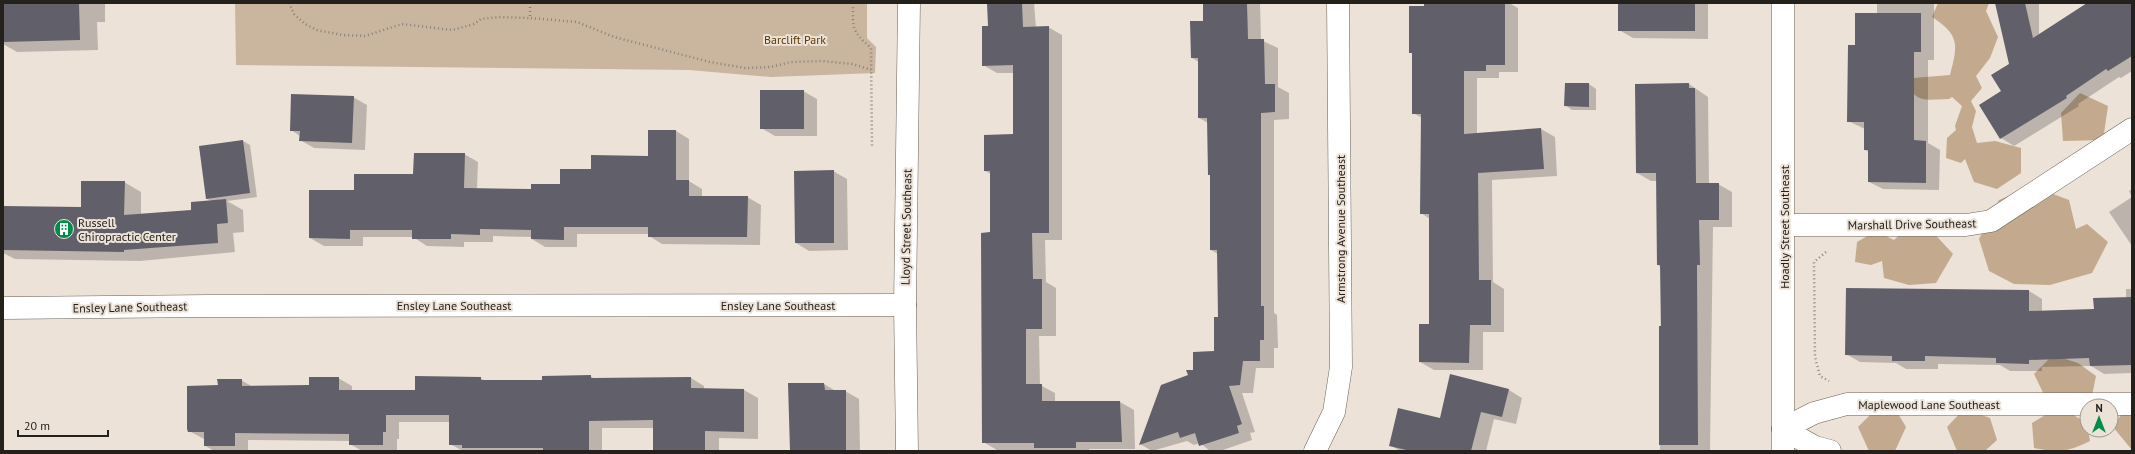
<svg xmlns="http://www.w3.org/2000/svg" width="2135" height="454" viewBox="0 0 2135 454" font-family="'PT Sans',sans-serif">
<rect width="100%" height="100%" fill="#ece2d8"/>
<path fill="#cab59e" d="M 235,3 L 867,3 L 867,38 L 876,47 L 875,73 L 771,77 L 689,70 L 236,65 Z"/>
<g fill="#c3aa8e">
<path d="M 1938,3 L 1989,3 L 1986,11 L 1998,37 L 1990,58 L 1976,76 L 1982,88 L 1971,101 L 1976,111 L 1972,127 L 1977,143 L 1995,141 L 2021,148 L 2021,173 L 1997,189 L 1974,182 L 1965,159 L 1961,163 L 1946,158 L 1947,138 L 1956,130 L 1955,126 L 1962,106 L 1952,97 L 1949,99 C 1920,100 1919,103 1901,79 L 1950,75 C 1958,45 1960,35 1932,17 Z"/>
<path d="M 2080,93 L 2108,106 L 2103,140 L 2063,141 L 2061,113 Z"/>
<path d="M 2032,186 L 2069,200 L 2076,229 L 2087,224 L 2108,242 L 2092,273 L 2050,285 L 2014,284 L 1989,271 L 1979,239 L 1999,200 Z"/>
<path d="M 1930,229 L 1953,254 L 1936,283 L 1909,285 L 1884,278 L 1882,261 L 1871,265 L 1855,262 L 1857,242 L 1876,231 L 1894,240 L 1904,231 Z"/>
<path d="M 2053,355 L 2078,363 L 2096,376 L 2091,401 L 2065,409 L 2087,424 L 2090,441 C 2067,452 2060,453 2034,448 L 2032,423 L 2052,411 L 2034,374 Z"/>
<path d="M 2132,398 L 2132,450 L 2113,427 Z"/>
<path d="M 1894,407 L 1906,427 L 1895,451 L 1869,451 L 1858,427 L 1876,409 Z"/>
<path d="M 1964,409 L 1990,418 L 1997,440 L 1985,451 L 1957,451 L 1947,427 Z"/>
</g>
<g fill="#0003">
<path d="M 3,3 L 105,3 L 105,22 L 97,22 L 98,50 L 17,52 L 3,44 Z"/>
<path d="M 988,3 L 1034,3 L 1036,28 L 1048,27 L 1062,35 L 1062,240 L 1045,240 L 1046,282 L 1056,288 L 1056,336 L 1039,336 L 1040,385 L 1055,393 L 1055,402 L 1120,402 L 1134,410 L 1135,449 L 1089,449 L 1089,451 L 997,450 L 983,442 L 991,233 L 991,174 L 985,171 L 1014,135 L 1014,73 L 997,73 L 983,65 L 989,27 Z"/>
<path d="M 1204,3 L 1260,3 L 1261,40 L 1278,48 L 1278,87 L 1289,93 L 1289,119 L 1274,120 L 1274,313 L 1277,315 L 1278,348 L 1274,348 L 1274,368 L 1256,368 L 1253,393 L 1242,393 L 1255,432 L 1250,433 L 1252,440 L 1220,451 L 1210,451 L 1200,443 L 1194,445 L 1187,441 L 1152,451 L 1140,444 L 1189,376 L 1215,352 L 1219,318 L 1218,254 L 1211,250 L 1211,176 L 1208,123 L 1199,118 L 1199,62 L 1192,58 L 1204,22 Z"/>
<path d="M 1425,3 L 1509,3 L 1518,8 L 1518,72 L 1499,72 L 1499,78 L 1477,78 L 1477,134 L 1541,129 L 1555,137 L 1557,176 L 1492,180 L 1493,282 L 1504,289 L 1504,332 L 1483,332 L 1483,370 L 1434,370 L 1420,362 L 1430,325 L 1430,219 L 1421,213 L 1422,118 L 1413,113 L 1413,54 L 1410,52 Z"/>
<path d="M 1619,3 L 1708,3 L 1708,39 L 1633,38 L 1619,30 Z"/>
<path d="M 1877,3 L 1934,3 L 1934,60 L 1928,60 L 1928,143 L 1940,150 L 1939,190 L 1883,189 L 1869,182 L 1869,152 L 1865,150 L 1865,129 L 1848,121 L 1877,14 Z"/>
<path d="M 1996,3 L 2039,3 L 2039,36 L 2089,3 L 2132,3 L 2132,71 L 2121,78 L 2119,77 L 2078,104 L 2079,106 L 2014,146 L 2001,138 L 2003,91 L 2010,65 Z"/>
<path d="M 1589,84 L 1596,89 L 1596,110 L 1572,110 L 1565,105 Z"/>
<path d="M 1689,84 L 1708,97 L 1709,184 L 1718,184 L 1732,192 L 1732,227 L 1713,227 L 1710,451 L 1660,451 L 1661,267 L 1658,265 L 1658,181 L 1651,181 L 1637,173 Z"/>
<path d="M 803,91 L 817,99 L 817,136 L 775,136 L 761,128 Z"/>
<path d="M 353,97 L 367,105 L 365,150 L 314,148 L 300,140 L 300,136 L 291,130 Z"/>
<path d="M 676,131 L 689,139 L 689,181 L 702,189 L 702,197 L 747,197 L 761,205 L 760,245 L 662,244 L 649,236 L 649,234 L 577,234 L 577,247 L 545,247 L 532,239 L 532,237 L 493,236 L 493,242 L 464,242 L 464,247 L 427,246 L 413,237 L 363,237 L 363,246 L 324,246 L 310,238 L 355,191 L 414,175 L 464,154 L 478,162 L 477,189 L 532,190 L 561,185 L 592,170 L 649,157 Z"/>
<path d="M 243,141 L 250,145 L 257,197 L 227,201 L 243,210 L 244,232 L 233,233 L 235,252 L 140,261 L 15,259 L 3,253 L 3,207 L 82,208 L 124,182 L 141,192 L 141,215 L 192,211 L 212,201 L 207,199 Z"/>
<path d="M 833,171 L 847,179 L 848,250 L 809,251 L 796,243 Z"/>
<path d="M 2132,189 L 2132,197 L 2129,191 Z"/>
<path d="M 2132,197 L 2132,246 L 2109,212 Z"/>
<path d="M 2126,289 L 2132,289 L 2132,373 L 2104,374 L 2091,366 L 2042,367 L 2042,371 L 2010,371 L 2000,365 L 1938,364 L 1938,369 L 1906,369 L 1896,363 L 1860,362 L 1846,354 L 2029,291 L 2042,299 L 2042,312 L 2095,310 L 2126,298 Z"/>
<path d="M 590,376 L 595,379 L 691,378 L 704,386 L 704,389 L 744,390 L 758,398 L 758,439 L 719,438 L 719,451 L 658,451 L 654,449 L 654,428 L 602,428 L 602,451 L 463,451 L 450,444 L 450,422 L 399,422 L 399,439 L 397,439 L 397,451 L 362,451 L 350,444 L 350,441 L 248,440 L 248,451 L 214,451 L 204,445 L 204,439 L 189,431 L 219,386 L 241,380 L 253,387 L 310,386 L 338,378 L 352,386 L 352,391 L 416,391 L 480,378 L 486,381 L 543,381 Z"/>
<path d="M 824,384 L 836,391 L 845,391 L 859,399 L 860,451 L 791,451 Z"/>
<path d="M 1509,390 L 1522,398 L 1516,424 L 1494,419 L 1486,451 L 1400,451 L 1390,445 L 1440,419 Z"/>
</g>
<g fill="#615f6a">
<path d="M 3,3 L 79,3 L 80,40 L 3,42 Z"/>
<path d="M 987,3 L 1022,3 L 1023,27 L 1049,26 L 1049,233 L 1032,233 L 1033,279 L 1042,279 L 1042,329 L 1026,329 L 1026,384 L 1042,384 L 1042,401 L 1120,401 L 1122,442 L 1076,442 L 1076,448 L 1034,448 L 1034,443 L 982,443 L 981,233 L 990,232 L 990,171 L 984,171 L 984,135 L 1013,134 L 1013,65 L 982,66 L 982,26 L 988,26 Z"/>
<path d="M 1203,3 L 1247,3 L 1248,39 L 1264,39 L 1265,84 L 1275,84 L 1275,112 L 1261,113 L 1261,306 L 1264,306 L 1264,340 L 1260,340 L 1260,361 L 1243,361 L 1240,385 L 1229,386 L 1242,424 L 1237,426 L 1239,433 L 1199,446 L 1195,433 L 1180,438 L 1178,432 L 1139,445 L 1161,385 L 1188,375 L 1186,370 L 1193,370 L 1193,352 L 1214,351 L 1214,317 L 1218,317 L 1217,250 L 1210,250 L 1210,175 L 1208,175 L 1207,118 L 1198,118 L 1198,58 L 1191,58 L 1190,21 L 1203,21 Z"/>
<path d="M 1424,3 L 1505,4 L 1505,65 L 1486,65 L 1486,71 L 1464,71 L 1464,134 L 1541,128 L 1544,169 L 1478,173 L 1479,280 L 1491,280 L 1491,325 L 1470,325 L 1469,363 L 1419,362 L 1419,324 L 1429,324 L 1429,214 L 1420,214 L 1421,114 L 1412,114 L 1412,53 L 1409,53 L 1409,6 L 1424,6 Z"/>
<rect x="1618" y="3" width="77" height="28"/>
<path d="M 1995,3 L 2025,3 L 2033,38 L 2087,3 L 2132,3 L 2132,56 L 2108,71 L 2106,69 L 2066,96 L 2067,98 L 2000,139 L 1979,105 L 2001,91 L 1991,75 L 2009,64 Z"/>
<path d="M 1855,13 L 1921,13 L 1921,52 L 1914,52 L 1914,140 L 1926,141 L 1926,183 L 1868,182 L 1868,150 L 1864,150 L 1864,122 L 1847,122 L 1848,45 L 1855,45 Z"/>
<path d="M 1565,83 L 1589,83 L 1589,107 L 1564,106 Z"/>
<path d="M 1689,83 L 1689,88 L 1695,88 L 1696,183 L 1719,183 L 1719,220 L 1699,220 L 1700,265 L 1697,265 L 1698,445 L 1659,445 L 1659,326 L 1661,326 L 1660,265 L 1657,265 L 1656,173 L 1636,173 L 1635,84 Z"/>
<rect x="760" y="90" width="44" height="39"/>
<path d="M 291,94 L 354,96 L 352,143 L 299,141 L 300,131 L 290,131 Z"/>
<path d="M 648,130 L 676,130 L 676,180 L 689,180 L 689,196 L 748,196 L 747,237 L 648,237 L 648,227 L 564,227 L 564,240 L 531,239 L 531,230 L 480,229 L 480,235 L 451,234 L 451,239 L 412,239 L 412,230 L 350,230 L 350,239 L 309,238 L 309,190 L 354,190 L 354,174 L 413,174 L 414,153 L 465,153 L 464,188 L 531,189 L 531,184 L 560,184 L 560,169 L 591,169 L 591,155 L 648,156 Z"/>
<path d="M 243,140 L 250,193 L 206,199 L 199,146 Z"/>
<path d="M 834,170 L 834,243 L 795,243 L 794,171 Z"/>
<path d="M 81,181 L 125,181 L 124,215 L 191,210 L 191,202 L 226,199 L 228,223 L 217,224 L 218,243 L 124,250 L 124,252 L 3,250 L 3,206 L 81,207 Z"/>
<path d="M 1846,288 L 2029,290 L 2029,311 L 2094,309 L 2093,298 L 2132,297 L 2132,365 L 2090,366 L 2089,358 L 2029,360 L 2029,364 L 1996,363 L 1996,358 L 1925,356 L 1925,361 L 1892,361 L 1892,356 L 1845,355 Z"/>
<path d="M 1450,374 L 1509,389 L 1502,417 L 1481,412 L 1471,451 L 1411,451 L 1389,446 L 1398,408 L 1440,418 Z"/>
<path d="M 591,375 L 591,378 L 691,377 L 691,388 L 744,389 L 744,432 L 705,431 L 705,450 L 653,450 L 653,420 L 589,421 L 589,451 L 543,451 L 543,448 L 462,448 L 462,445 L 449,445 L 449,415 L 386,415 L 386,432 L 383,432 L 383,445 L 349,445 L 349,434 L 235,433 L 235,446 L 204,446 L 204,432 L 188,432 L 187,429 L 187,386 L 218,385 L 217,379 L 242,379 L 242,386 L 309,385 L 309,377 L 339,377 L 339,390 L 415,390 L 415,376 L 481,377 L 481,380 L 542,380 L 542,376 Z"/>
<path d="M 788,383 L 824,383 L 825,390 L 846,390 L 846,451 L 790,451 Z"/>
</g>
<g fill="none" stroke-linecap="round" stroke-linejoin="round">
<defs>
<g id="minor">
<path d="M 1783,3 L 1783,451"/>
<path d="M 1784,225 L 1966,225 L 1991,221 L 2132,129"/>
<path d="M 3,308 L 209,306 L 905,305"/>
<path d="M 1783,429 L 1814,413 L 1847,404 L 2132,404"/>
<path d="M 1783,429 L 1815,447 L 1830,451"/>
<path d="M 907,451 L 905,305 L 909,3"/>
<path d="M 1315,451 L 1334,412 L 1341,367 L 1338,3"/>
</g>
</defs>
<use href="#minor" stroke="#686057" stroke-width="23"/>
<g stroke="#88827b" stroke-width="2.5" stroke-dasharray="1 3" stroke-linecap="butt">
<path d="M 289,3 L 294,14 L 305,24 L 317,30 L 342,35 L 365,36 L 402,24 L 452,30 L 474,24 L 481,19 L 499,17 L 530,18"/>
<path d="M 530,3 L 530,18 L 577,22 L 614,37 L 710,62 L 745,68 L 771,67 L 791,62 L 821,61 L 853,64 L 871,70"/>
<path d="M 853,3 C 853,29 851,30 871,48 L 872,146"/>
<path d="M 1826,252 L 1814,262 L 1815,357 L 1820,376 L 1829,381"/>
</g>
<use href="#minor" stroke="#fff" stroke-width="22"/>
</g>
<defs>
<symbol id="building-disc" viewBox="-11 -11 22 22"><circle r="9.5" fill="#008d4a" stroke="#ece2d8"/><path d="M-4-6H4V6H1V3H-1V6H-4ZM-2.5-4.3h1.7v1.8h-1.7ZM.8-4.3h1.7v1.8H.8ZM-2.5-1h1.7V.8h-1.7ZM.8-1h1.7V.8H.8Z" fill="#fff"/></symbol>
</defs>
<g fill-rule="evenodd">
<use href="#building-disc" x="53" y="218" width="22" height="22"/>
</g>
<g text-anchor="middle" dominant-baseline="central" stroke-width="4" stroke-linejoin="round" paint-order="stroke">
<g font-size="12" fill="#5b3803" stroke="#ece2d8">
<text x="795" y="39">Barclift Park</text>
</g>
<g font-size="12" fill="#24211d" stroke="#ece2d8" text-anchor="start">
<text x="78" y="222">Russell<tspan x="78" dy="14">Chiropractic Center</tspan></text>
</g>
<g font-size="12" fill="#24211d" stroke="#ece2d8">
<text transform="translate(1912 224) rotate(-1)">Marshall Drive Southeast</text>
<text transform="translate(906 227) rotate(-89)">Lloyd Street Southeast</text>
<text transform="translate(1784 227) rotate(-90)">Hoadly Street Southeast</text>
<text transform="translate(1340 229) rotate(-90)">Armstrong Avenue Southeast</text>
<text x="454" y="305">Ensley Lane Southeast</text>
<text x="778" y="305">Ensley Lane Southeast</text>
<text transform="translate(130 307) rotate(-1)">Ensley Lane Southeast</text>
<text x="1929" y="404">Maplewood Lane Southeast</text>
</g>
</g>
<rect width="2135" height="454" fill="none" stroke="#24211d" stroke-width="8"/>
<g transform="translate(2099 418)"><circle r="19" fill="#ece2d8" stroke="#9c958d"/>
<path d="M0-3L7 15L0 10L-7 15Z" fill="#008d4a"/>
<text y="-6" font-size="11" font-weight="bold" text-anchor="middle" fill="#24211d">N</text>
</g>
<path d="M18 430v6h90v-6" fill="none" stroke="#24211d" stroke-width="2"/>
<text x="24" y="430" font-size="12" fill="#24211d" stroke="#ece2d8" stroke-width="3" paint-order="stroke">20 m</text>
</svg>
